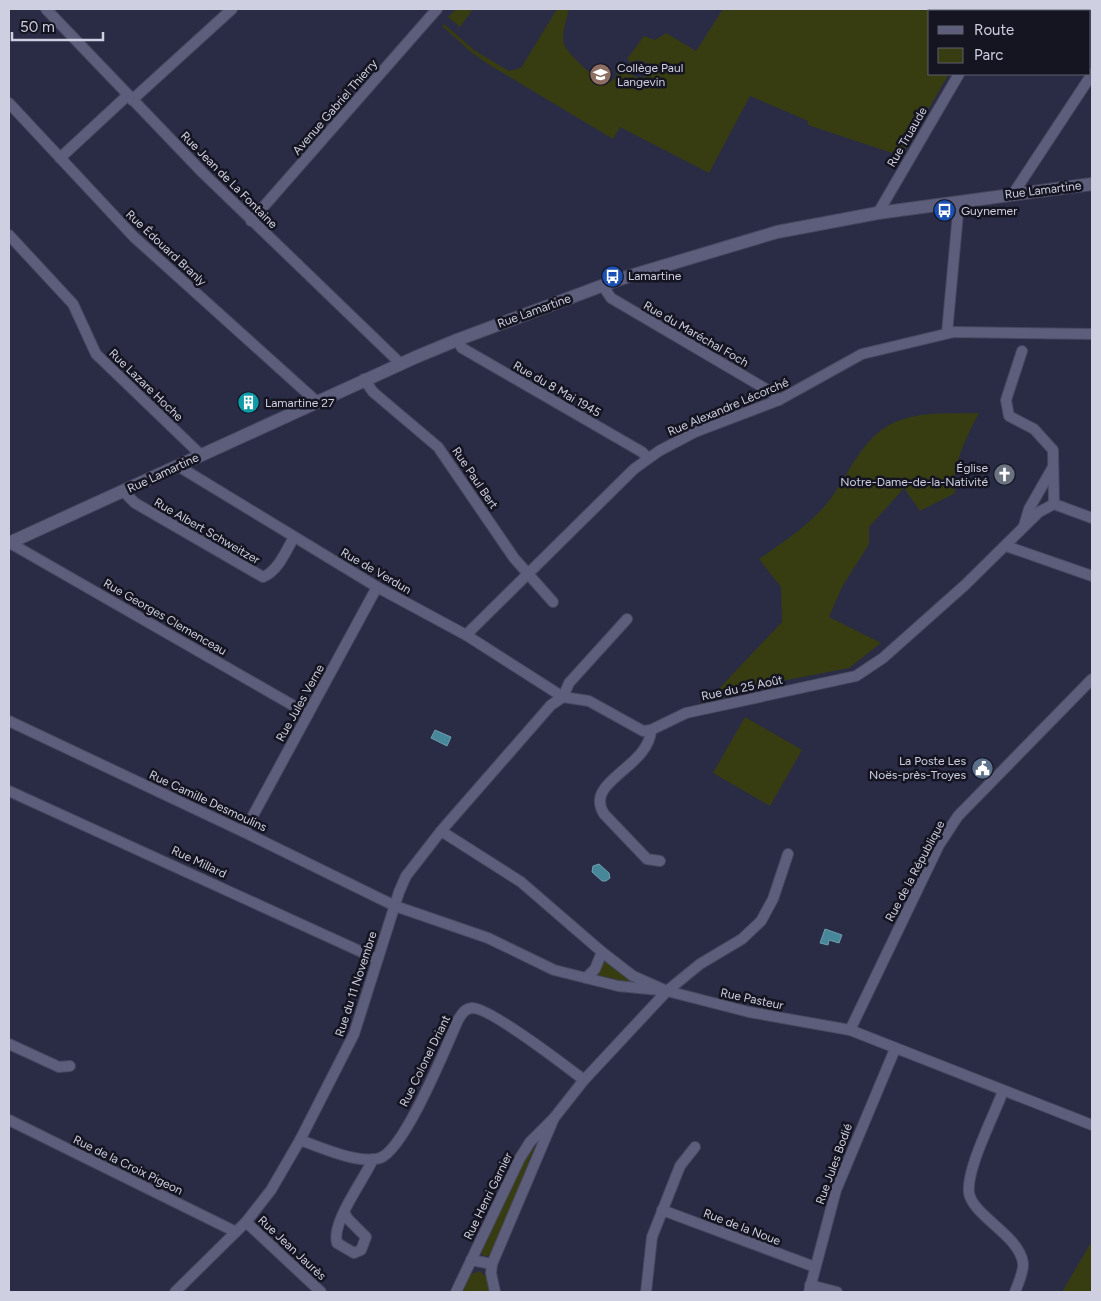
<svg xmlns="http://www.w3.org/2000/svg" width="1101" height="1301" viewBox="0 0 1101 1301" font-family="Figtree,sans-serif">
<rect width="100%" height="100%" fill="#2a2b45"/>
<g fill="#383d11">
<path d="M 456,9 L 473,9 L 460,27 L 448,17 Z"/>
<path d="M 557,9 L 569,9 C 567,18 561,34 564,44 C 566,52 598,82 606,84 L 613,80 L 625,63 L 630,66 L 630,73 L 633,76 L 641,78 L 646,74 L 648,66 L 645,62 L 637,60 L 632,63 L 627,59 L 644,36 L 655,40 L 666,33 L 696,51 L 723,9 L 987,9 L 986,11 L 930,11 L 930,74 L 949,74 L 901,156 L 808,125 L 808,121 L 750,96 L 709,173 L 620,127 L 613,139 L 488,64 L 471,52 L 442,26 L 444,24 L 474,50 L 509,71 L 521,68 Z"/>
<path d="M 979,413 C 966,438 952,464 955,493 L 920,511 L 904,488 L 869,527 L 869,544 L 842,587 L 829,617 L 881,643 L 849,668 L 714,694 L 782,622 L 781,587 L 759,559 C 783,542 810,525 829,501 C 848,476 859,444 886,427 C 913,410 949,414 979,413 Z"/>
<path d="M 745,717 L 802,750 L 770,806 L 713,773 Z"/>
<path d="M 605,960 L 636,982 L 636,984 L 598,975 Z"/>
<path d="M 536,1144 L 492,1254 L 484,1257 L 481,1252 L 516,1173 Z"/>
<path d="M 1092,1241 L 1092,1292 L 1062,1292 Z"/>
<path d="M 480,1271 L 487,1278 L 491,1292 L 462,1292 L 471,1274 Z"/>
</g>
<g fill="#468899" stroke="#6f9eaf">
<path d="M 435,730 L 451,737 L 447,746 L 431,738 Z"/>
<path d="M 599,864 L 609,873 L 610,878 L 606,881 L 602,881 L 592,872 L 593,866 Z"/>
<path d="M 825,929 L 842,935 L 839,943 L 829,940 L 828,945 L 820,943 Z"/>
</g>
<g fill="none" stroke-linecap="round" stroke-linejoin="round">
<defs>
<g id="minor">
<path d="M 46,9 L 203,173 L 401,364"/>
<path d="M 995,11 L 996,9"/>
<path d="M 132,100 L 232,9"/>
<path d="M 9,103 L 134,237 L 316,401"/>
<path d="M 60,158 L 128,95"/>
<path d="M 1013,194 L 1092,74"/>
<path d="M 878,213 L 959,74"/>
<path d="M 251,221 L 437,9"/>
<path d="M 9,235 L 73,304 L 96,354 L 201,455"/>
<path d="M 603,286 L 611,298 L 771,392 L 779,400"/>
<path d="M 947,333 L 959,202"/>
<path d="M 457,340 L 462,348 L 642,452 L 648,458"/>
<path d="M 1022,351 L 1006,400 L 1009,416 L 1034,429 L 1053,450 L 1054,504"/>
<path d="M 364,379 L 373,392 L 438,447 L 514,558 L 553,602"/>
<path d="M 178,466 L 377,587 L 466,635 L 563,697 L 569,683 L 627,619"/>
<path d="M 123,491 L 135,503 L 263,577 C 278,571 286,551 294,537"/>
<path d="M 1054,504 L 1092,518"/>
<path d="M 1024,526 L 1029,509 L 1053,467"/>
<path d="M 10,543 L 308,714"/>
<path d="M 1006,546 L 1092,576"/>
<path d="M 466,635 L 634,469 L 659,451 L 695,432 L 779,400 L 862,354 L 954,332 L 1092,334"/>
<path d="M 9,721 L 244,832 L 395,906 L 488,938 L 554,970 L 618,986 L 659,990"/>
<path d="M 651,730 C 649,768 583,781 604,814 L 647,859 L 660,861"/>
<path d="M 9,791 L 377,959"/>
<path d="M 441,831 L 521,882 L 602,952 L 633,976 L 667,991 L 749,1012 L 850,1030 L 1092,1125"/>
<path d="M 244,832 L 377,587"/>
<path d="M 586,978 L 595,969 L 602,952"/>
<path d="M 850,1030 L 939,845 L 958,816 L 1092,679"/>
<path d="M 9,1044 L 59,1067 L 70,1066"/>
<path d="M 1003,1091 C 994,1116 966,1169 969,1193 C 973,1216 1019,1235 1023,1263 C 1024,1271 1018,1284 1015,1292"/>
<path d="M 554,1118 L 584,1080 L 667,991 L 700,964 L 742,939 L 761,921 L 773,899 L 788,854"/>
<path d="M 9,1120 L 236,1232"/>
<path d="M 300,1140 C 320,1147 359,1165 380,1158 C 405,1149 446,1047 458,1020 C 462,1014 464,1009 472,1008 C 489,1007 567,1067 584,1080"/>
<path d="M 662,1210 L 815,1267"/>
<path d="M 344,1212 L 348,1219 L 366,1237 L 361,1250 L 354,1253 L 337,1243 C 331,1222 364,1180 373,1159"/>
<path d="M 246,1222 L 321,1292"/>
<path d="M 471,1260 L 492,1264"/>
<path d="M 810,1285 L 837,1292"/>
<path d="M 175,1292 L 246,1222 L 271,1190 L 300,1140 L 354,1034 L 399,892 L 406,876 L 441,831 L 551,705 L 563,697 L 589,701 L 643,731 L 651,730 L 686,713 L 856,676 L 883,658 L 965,585 L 1039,512 L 1054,504"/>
<path d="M 456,1292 L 520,1158 L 530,1142 L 554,1118 L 492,1264 L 491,1273 L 495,1292"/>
<path d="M 646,1292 L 652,1237 L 680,1166 L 695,1147"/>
<path d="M 809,1292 L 836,1190 L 895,1049"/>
</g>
<path id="tertiary" d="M 9,543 L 416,357 L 457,340 L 620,279 L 777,232 L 878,213 L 1092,184"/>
</defs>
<use href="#minor" stroke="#47485e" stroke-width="12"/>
<use href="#tertiary" stroke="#47485e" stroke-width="14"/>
<use href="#minor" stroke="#5d5e7c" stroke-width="10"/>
<use href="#tertiary" stroke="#5d5e7c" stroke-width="12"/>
</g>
<defs>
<symbol id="school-disc" viewBox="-11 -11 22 22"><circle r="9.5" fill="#8d6e63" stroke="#141521"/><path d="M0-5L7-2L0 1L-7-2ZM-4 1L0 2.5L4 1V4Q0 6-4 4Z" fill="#fff"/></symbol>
<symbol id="bus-disc" viewBox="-11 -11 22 22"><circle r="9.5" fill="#1a4fb4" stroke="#141521"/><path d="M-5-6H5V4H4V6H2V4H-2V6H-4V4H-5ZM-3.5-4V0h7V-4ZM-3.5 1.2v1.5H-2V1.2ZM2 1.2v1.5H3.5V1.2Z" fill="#fff"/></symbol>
<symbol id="building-disc" viewBox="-11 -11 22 22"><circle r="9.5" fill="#0f9aa8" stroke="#141521"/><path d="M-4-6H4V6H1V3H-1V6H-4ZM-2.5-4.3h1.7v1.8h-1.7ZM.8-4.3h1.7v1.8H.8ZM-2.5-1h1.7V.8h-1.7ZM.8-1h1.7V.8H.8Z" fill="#fff"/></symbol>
<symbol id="church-disc" viewBox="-11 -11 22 22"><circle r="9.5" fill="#6b7280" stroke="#141521"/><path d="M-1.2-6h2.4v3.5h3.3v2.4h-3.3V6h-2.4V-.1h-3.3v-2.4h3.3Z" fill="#fff"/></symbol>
<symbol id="civic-disc" viewBox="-11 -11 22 22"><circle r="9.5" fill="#5c6f8a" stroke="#141521"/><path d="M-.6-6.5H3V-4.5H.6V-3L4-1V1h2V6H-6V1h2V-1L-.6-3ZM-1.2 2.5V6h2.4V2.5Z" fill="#fff"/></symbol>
</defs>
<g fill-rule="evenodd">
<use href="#school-disc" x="588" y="62" width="25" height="25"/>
<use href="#bus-disc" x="932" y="198" width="25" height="25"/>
<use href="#bus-disc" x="600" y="264" width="25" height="25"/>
<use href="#building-disc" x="236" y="390" width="25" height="25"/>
<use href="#church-disc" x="992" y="462" width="25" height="25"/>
<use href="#civic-disc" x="970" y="756" width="25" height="25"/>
</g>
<g text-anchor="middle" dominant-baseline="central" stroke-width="5" stroke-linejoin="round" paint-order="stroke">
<g font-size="12" fill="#ced0e1" stroke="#141521" text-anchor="start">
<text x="617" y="68">Collège Paul<tspan x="617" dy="14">Langevin</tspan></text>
<text x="961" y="211">Guynemer</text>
<text x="628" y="276">Lamartine</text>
<text x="265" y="403">Lamartine 27</text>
<text x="988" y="468" text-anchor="end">Église<tspan x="988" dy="14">Notre-Dame-de-la-Nativité</tspan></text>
<text x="966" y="761" text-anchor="end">La Poste Les<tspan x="966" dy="14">Noës-près-Troyes</tspan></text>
</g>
<g font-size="12" fill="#ced0e1" stroke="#141521">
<text transform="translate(335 107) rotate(-49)">Avenue Gabriel Thierry</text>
<text transform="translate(907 137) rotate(-60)">Rue Truaude</text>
<text transform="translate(229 180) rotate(45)">Rue Jean de La Fontaine</text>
<text transform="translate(1043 190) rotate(-7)">Rue Lamartine</text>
<text transform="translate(166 248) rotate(43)">Rue Édouard Branly</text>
<text transform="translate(534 311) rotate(-20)">Rue Lamartine</text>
<text transform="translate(696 334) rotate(30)">Rue du Maréchal Foch</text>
<text transform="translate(146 385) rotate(44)">Rue Lazare Hoche</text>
<text transform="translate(557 389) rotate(30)">Rue du 8 Mai 1945</text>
<text transform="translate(728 407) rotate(-23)">Rue Alexandre Lécorché</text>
<text transform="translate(163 473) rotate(-25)">Rue Lamartine</text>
<text transform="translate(475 478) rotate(56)">Rue Paul Bert</text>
<text transform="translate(207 531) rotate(30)">Rue Albert Schweitzer</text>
<text transform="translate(376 571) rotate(30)">Rue de Verdun</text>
<text transform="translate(165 617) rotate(30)">Rue Georges Clemenceau</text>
<text transform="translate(742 688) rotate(-12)">Rue du 25 Août</text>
<text transform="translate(300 703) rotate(-61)">Rue Jules Verne</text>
<text transform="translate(208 801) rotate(25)">Rue Camille Desmoulins</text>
<text transform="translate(199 862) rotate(25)">Rue Millard</text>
<text transform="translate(915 871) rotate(-62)">Rue de la République</text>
<text transform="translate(356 984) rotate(-72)">Rue du 11 Novembre</text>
<text transform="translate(752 999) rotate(12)">Rue Pasteur</text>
<text transform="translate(425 1061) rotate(-64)">Rue Colonel Driant</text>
<text transform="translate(834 1164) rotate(-70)">Rue Jules Bodié</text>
<text transform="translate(128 1165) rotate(26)">Rue de la Croix Pigeon</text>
<text transform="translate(488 1196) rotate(-64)">Rue Henri Garnier</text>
<text transform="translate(742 1227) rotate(21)">Rue de la Noue</text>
<text transform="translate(292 1248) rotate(43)">Rue Jean Jaurès</text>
</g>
</g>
<rect width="1101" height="1301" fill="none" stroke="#ced0e1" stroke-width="20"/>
<rect x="928" y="10" width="162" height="65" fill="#141521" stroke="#5e606e"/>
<rect x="938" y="26" width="25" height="8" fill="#5d5e7c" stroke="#5e606e"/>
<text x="974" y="35" font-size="15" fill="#ced0e1">Route</text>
<rect x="938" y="48" width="25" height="15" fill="#383d11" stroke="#5e606e"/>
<text x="974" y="60" font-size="15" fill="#ced0e1">Parc</text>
<path d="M12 32v8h91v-8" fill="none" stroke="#ced0e1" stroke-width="2.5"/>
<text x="20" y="32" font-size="15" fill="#ced0e1" stroke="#141521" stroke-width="4" paint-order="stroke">50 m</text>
</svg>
